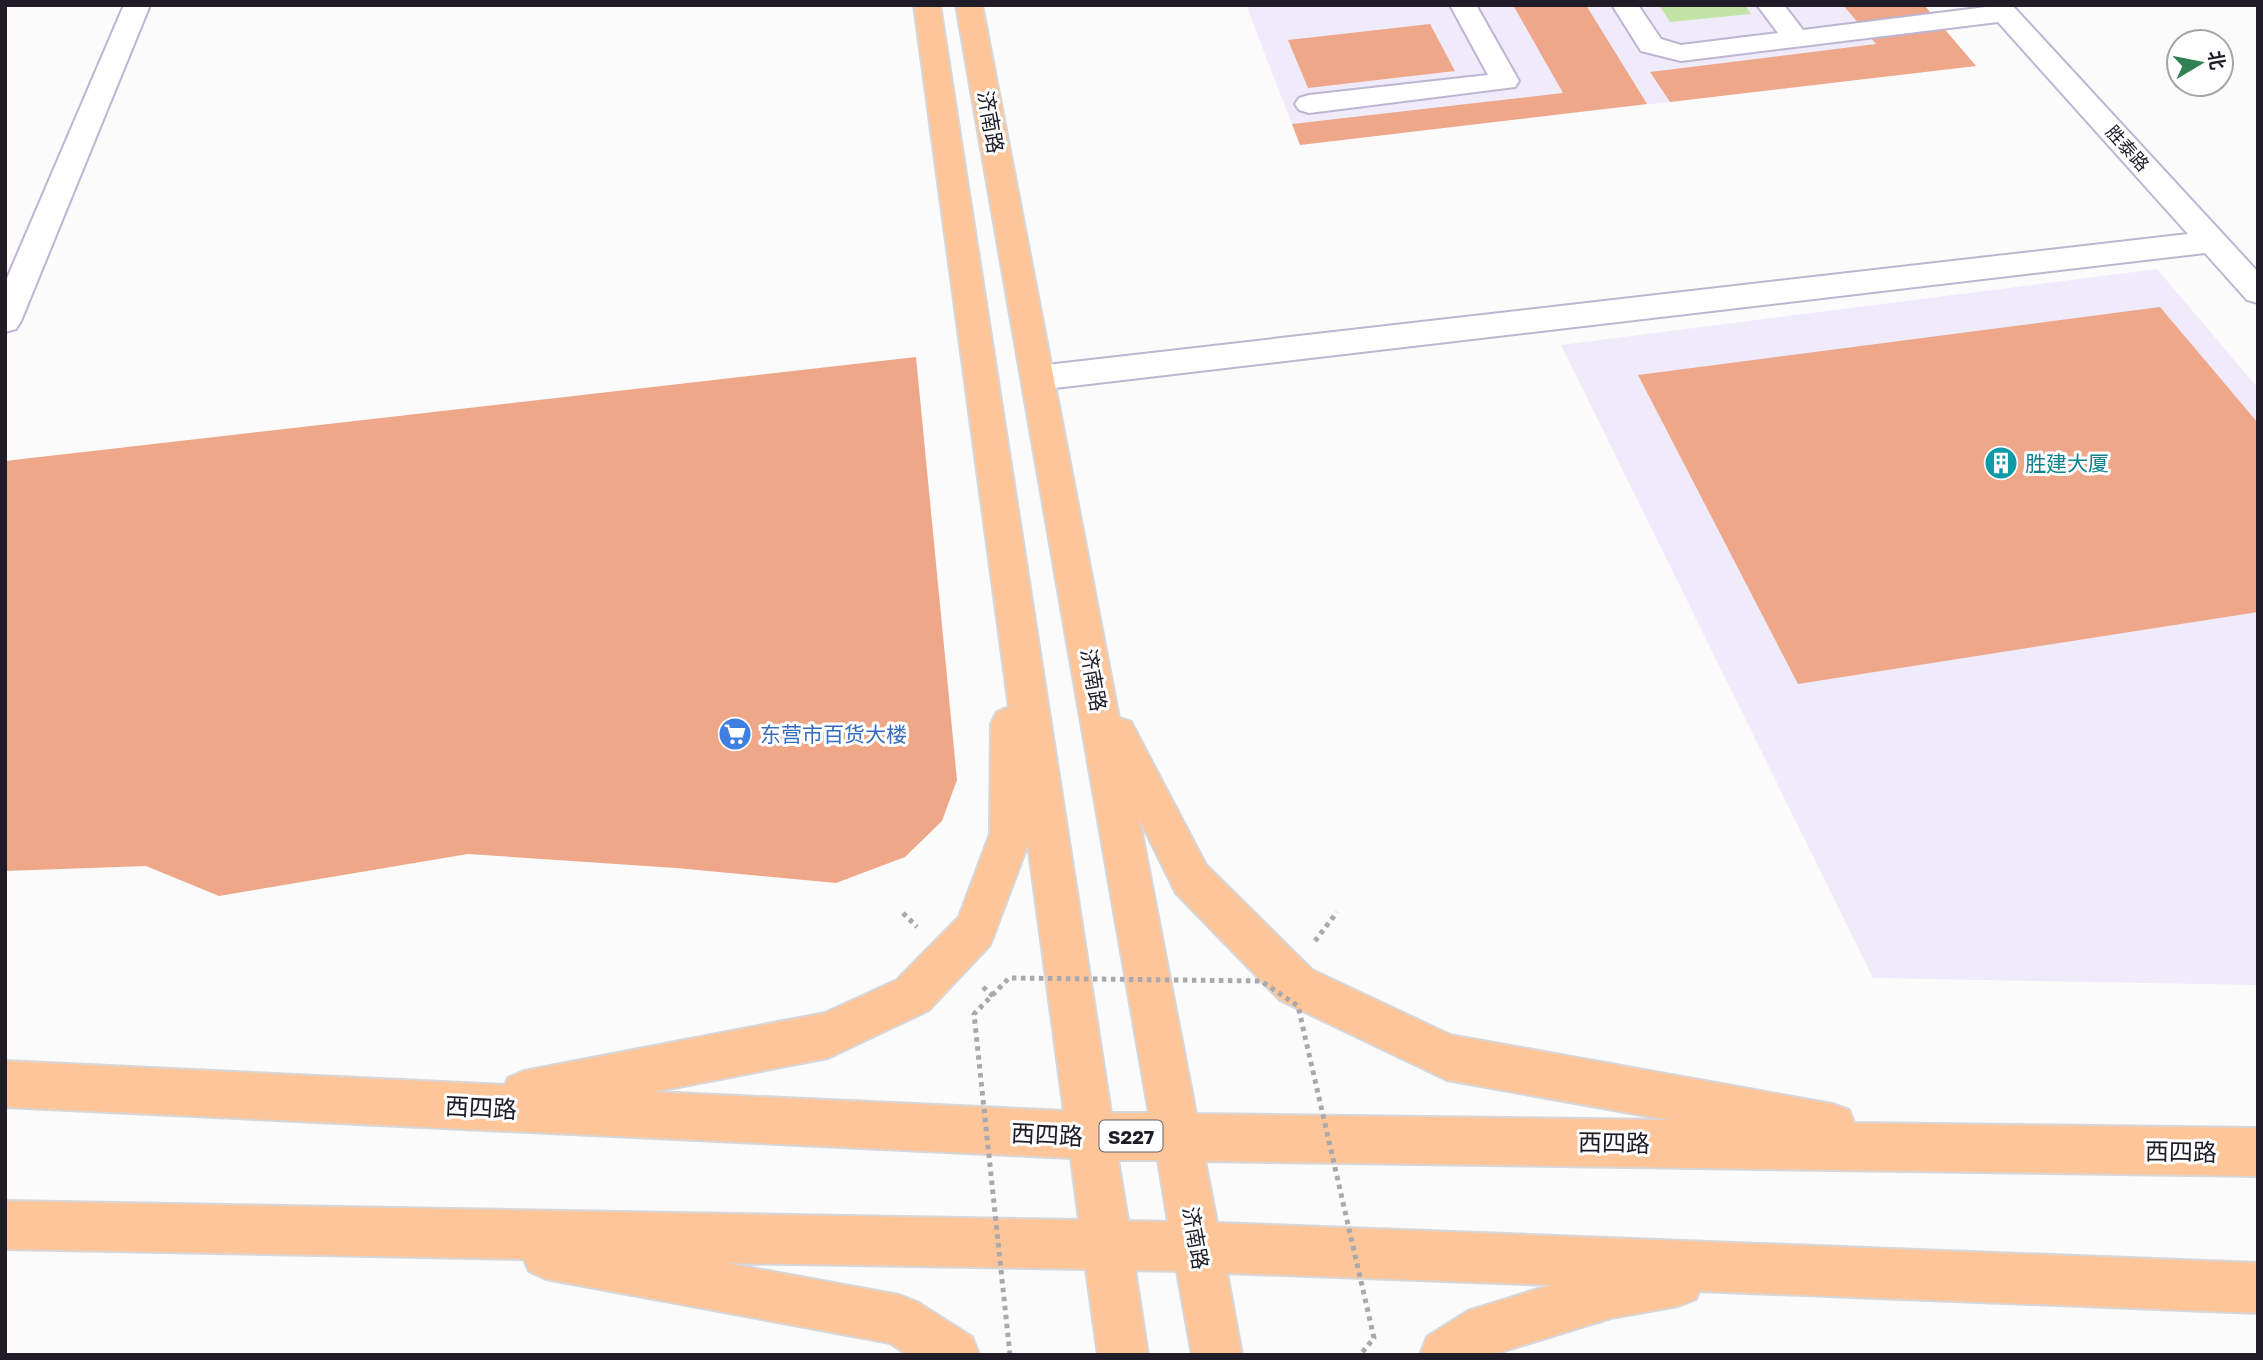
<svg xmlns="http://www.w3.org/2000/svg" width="2263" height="1360" viewBox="0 0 2263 1360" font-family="'Golos Text','Noto Sans SC',sans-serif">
<rect width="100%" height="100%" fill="#fbfbfb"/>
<g fill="#efebfb">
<path d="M 1246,5 L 1924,5 L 1976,66 L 1300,145 Z"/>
<path d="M 2157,269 L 2258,388 L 2258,985 L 1873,978 L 1561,345 Z"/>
</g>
<path fill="#c2e5a7" d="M 1659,5 L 1745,5 L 1751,14 L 1670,22 Z"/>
<g fill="#efa78a">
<path d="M 1513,5 L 1586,5 L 1647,104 L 1300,145 L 1292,124 L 1563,93 Z"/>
<path d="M 1843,5 L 1924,5 L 1976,66 L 1670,102 L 1650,72 L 1876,44 Z"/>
<path d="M 1430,24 L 1455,71 L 1308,88 L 1288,40 Z"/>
<path d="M 2160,307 L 2258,423 L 2258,612 L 1798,684 L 1638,375 Z"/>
<path d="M 916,357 L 957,780 L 942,821 L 905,857 L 836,883 L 676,868 L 468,854 L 219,896 L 146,866 L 5,871 L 5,461 Z"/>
</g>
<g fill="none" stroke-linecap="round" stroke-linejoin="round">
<defs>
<g id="minor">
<path d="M 124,5 L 150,5 L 21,321 L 16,329 L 5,332 L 5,283 Z"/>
<path d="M 1450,5 L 1476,5 L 1519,81 L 1515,87 L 1309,113 L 1299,110 L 1295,104 L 1299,98 L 1309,95 L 1488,75 Z"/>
<path d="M 1612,5 L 1638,5 L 1661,39 L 1681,45 L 1778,33 L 1757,5 L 1784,5 L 1803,30 L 1986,7 L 1984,5 L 2012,5 L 2258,272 L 2258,303 L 2247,300 L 2205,253 L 1038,390 L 1026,387 L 1022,378 L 1026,369 L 1038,366 L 2188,234 L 1998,22 L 1681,61 L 1641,51 Z"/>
</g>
<path id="major" d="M 914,5 L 940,5 L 1111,1113 L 1149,1113 L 956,5 L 982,5 L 1119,718 L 1131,722 L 1206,865 L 1312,970 L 1450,1035 L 1832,1104 L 1849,1110 L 1854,1123 L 2258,1128 L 2258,1176 L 1205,1161 L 1217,1223 L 2258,1263 L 2258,1313 L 1699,1291 L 1696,1299 L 1678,1306 L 1611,1318 L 1491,1355 L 1420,1355 L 1427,1337 L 1468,1311 L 1551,1285 L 1227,1273 L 1242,1355 L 1192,1355 L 1177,1271 L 1135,1270 L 1148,1355 L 1098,1355 L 1086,1269 L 725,1263 L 899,1295 L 917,1302 L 972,1337 L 979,1355 L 908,1355 L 890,1343 L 546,1279 L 529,1271 L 524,1259 L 5,1249 L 5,1201 L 1079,1220 L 1071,1158 L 5,1107 L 5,1061 L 505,1085 L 508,1078 L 524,1071 L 825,1013 L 897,980 L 959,917 L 990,834 L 991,724 L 997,712 L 1009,707 ZM 1139,818 L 1176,893 L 1280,1000 L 1447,1080 L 1669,1120 L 1196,1114 ZM 1028,844 L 1064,1111 L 653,1092 L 828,1058 L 929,1010 L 990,945 ZM 1118,1160 L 1158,1160 L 1168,1222 L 1128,1221 Z"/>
</defs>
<use href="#minor" stroke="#bcb5d4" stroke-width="4"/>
<use href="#major" stroke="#d7d6d8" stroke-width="4"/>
<g stroke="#a9a8ac" stroke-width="5" stroke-dasharray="4.5 4.5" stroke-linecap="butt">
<path d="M 903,913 L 917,927"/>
<path d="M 1315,941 L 1337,912"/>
<path d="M 983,987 L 993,996"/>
</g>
<use href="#minor" fill="#fff" fill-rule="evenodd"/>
<use href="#major" fill="#fec599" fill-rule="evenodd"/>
<path stroke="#a9a8ac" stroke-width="5" stroke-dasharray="4.5 4.5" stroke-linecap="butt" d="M 1010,1355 L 974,1014 L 1009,978 L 1261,981 L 1298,1006 L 1374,1338 L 1360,1355"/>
</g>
<defs>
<symbol id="building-disc" viewBox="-11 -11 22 22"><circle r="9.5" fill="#0f9aa8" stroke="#fff"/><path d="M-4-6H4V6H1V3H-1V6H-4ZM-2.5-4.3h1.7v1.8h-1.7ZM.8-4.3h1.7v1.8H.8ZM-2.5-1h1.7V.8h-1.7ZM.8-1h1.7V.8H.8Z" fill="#fff"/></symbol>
<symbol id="supermarket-disc" viewBox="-11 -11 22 22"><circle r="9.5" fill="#3f7fe0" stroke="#fff"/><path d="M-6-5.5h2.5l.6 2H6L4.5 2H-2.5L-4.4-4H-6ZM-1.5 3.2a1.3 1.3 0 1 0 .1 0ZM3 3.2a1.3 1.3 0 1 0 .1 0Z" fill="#fff"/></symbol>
</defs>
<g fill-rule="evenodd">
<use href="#building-disc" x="1982" y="444" width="38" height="38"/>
<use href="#supermarket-disc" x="716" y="715" width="38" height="38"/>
</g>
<g text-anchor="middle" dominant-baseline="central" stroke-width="6" stroke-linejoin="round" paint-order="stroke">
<g font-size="18" fill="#1f1c28" stroke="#fff">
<text transform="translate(2128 148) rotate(48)">胜泰路</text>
</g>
<rect fill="#fff" stroke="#626068" stroke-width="2" x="1099.5" y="1120.5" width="63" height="31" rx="5"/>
<g font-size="19" font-weight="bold" fill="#1f1c28">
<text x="1131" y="1136">S227</text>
</g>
<g font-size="21" fill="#1f1c28" stroke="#fff">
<text transform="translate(991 122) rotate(80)">济南路</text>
<text transform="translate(1094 680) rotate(80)">济南路</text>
<text transform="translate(1196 1238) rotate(80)">济南路</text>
</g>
<g font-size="21" fill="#0d838f" stroke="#fff" text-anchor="start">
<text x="2025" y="463">胜建大厦</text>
</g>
<g font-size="21" fill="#366cbe" stroke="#fff" text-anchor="start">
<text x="760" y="734">东营市百货大楼</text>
</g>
<g font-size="24" fill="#1f1c28" stroke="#fff">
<text transform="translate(481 1107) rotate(3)">西四路</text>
<text transform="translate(1047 1134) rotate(3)">西四路</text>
<text transform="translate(1614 1142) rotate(1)">西四路</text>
<text transform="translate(2181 1151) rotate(1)">西四路</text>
</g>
</g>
<rect width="2263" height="1360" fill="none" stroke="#1f1c28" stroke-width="14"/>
<g transform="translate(2200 63) rotate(80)"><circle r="33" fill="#ffffff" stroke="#a5a4a9" stroke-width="2"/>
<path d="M0-5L12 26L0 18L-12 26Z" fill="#2f8153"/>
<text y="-10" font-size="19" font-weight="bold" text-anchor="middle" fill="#1f1c28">北</text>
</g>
</svg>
